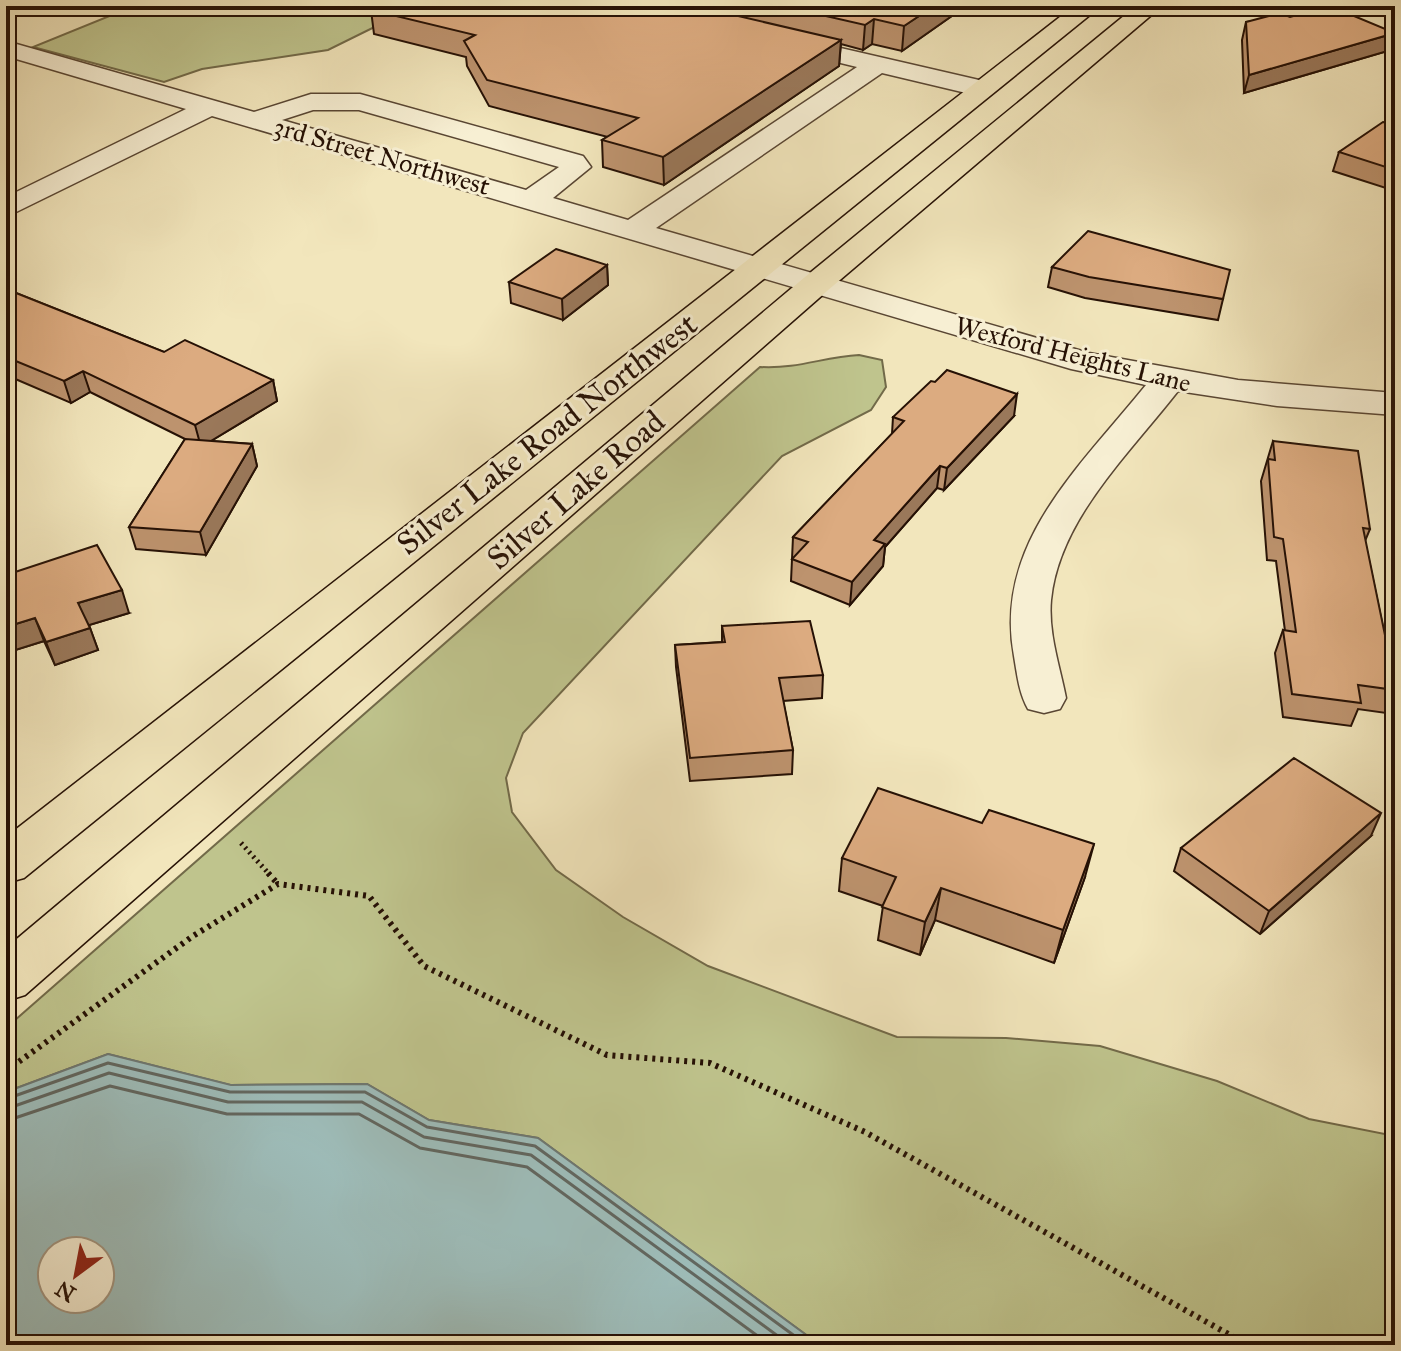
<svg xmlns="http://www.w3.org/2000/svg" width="1401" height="1351" viewBox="0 0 1401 1351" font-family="'IM FELL Great Primer',serif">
<rect width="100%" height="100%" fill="#f2e6bc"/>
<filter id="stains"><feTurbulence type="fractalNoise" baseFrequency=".0025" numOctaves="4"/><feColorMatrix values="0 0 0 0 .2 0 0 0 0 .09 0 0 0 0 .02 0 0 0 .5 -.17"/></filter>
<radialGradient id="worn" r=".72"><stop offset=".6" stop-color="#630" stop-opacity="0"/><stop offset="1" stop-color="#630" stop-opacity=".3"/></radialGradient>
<g fill="#bfc48d" stroke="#726a49" stroke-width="2">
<path d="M 134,6 L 417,6 L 328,50 L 202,69 L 164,82 L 33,47 Z"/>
<path d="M 859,355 L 882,360 L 886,387 L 871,410 L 782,456 L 523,733 L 506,778 L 512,812 L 556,870 L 623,917 L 708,966 L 897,1037 L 1006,1038 L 1100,1046 L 1217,1081 L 1309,1119 L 1395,1136 L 1395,1345 L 820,1345 L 538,1138 L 429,1120 L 367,1084 L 230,1085 L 108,1054 L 6,1092 L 6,1028 L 760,367 C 800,369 822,357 859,355 Z"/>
</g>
<path fill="#9ebdba" stroke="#6e7872" stroke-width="2" fill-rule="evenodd" d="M 108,1054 L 231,1085 L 367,1084 L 429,1120 L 538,1138 L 820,1345 L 6,1345 L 6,1092 ZM 52,1251 L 100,1251 L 100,1299 L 52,1299 Z"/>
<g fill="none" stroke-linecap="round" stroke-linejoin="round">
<g stroke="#626760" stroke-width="3">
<path d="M 6,1099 L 108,1063 L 230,1092 L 365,1092 L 427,1127 L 535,1146 L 807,1345"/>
<path d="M 6,1109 L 109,1073 L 228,1102 L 362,1102 L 424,1137 L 531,1155 L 790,1345"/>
<path d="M 6,1121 L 110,1086 L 227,1114 L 359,1114 L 420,1148 L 527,1167 L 770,1345"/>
</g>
<defs>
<path id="minor" d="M 780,34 L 992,83 L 996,89 L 983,97 L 882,73 L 656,228 L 1089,353 L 1238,380 L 1395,393 L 1395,415 L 1277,406 L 1178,391 C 1130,453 1059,519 1051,600 C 1048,633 1060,667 1066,698 L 1060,709 L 1044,713 L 1028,709 C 1019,693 1017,674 1014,656 C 993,543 1081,466 1146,385 L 1071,369 L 212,116 L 6,217 L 6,197 L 186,109 L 6,56 L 6,41 L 254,112 L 311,94 L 360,94 L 583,156 L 591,167 L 553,198 L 628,220 L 857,67 L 771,46 L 768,41 ZM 313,110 L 359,110 L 559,167 L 526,190 L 282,120 Z"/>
<g id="major">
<path d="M 1074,6 L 1101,6 L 24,878 L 6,883 L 6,837 Z"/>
<path d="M 1136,6 L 1162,6 L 827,291 L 25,995 L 6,1001 L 6,948 L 805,277 Z"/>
</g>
</defs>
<use href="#minor" stroke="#594633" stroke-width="3"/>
<use href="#major" stroke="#261105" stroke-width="3"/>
<path stroke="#261105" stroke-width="5" stroke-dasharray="2 4" stroke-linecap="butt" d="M 241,843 L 270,875"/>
<g stroke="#261105" stroke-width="6" stroke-dasharray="3 5" stroke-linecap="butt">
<path d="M 268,873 L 278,884"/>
<path d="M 6,1071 L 193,936 L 278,884 L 369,896 L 424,966 L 607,1055 L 710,1063 L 865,1132 L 1248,1345"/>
</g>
<use href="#minor" fill="#f7efd3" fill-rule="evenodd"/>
<use href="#major" fill="#f2e6bc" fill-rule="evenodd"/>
</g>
<g fill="#bd936e" stroke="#261105" stroke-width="2">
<path d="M 379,6 L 966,6 L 902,51 L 872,44 L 863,50 L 841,44 L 839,66 L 664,185 L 603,167 L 602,140 L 608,137 L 489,106 L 467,66 L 466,57 L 374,34 L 371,10 Z"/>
<path d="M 1290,17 L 1391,50 L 1244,93 L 1242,40 L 1246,22 Z"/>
<path d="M 1395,125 L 1395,191 L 1333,171 L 1339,152 Z"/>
<path d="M 607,265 L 608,285 L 563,320 L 511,303 L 509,282 Z"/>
<path d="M 1052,267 L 1223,299 L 1218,320 L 1085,298 L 1048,287 Z"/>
<path d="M 6,289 L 164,352 L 273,380 L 277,401 L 211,441 L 252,444 L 257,466 L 206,555 L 136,549 L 129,527 L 185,439 L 90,392 L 71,403 L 6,375 Z"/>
<path d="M 1014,416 L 944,490 L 937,488 L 885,547 L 883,566 L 850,605 L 791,581 L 793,537 L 892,434 L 893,417 Z"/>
<path d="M 1273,441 L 1370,529 L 1365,541 L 1395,684 L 1395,693 L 1386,713 L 1358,709 L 1351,726 L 1283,717 L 1275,653 L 1283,630 L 1285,631 L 1276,561 L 1267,560 L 1261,481 Z"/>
<path d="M 6,575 L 129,613 L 89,625 L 98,650 L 55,665 L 44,641 L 6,653 Z"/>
<path d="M 722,626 L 823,675 L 822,698 L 783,701 L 793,750 L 792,774 L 690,781 L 676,667 L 675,645 L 722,642 Z"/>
<path d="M 1371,836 L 1260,934 L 1174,871 L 1181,848 Z"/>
<path d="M 842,858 L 1085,877 L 1054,963 L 935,920 L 920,955 L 878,940 L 883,906 L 839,891 Z"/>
</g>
<g fill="#9a785a" stroke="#261105" stroke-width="2">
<path d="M 934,6 L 966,6 L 902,51 L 904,26 Z"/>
<path d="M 874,19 L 872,44 L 863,50 L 865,25 Z"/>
<path d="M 1395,33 L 1391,50 L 1244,93 L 1249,75 Z"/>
<path d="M 841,40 L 839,66 L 664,185 L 663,157 Z"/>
<path d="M 607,265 L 608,285 L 563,320 L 562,299 Z"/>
<path d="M 83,371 L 90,392 L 71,403 L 64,381 Z"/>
<path d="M 273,380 L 277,401 L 201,447 L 195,425 Z"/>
<path d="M 1017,394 L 1014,416 L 944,490 L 947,468 Z"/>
<path d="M 252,444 L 257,466 L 206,555 L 200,532 Z"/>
<path d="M 940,466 L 937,488 L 885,547 L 883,566 L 850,605 L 852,582 L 874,540 Z"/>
<path d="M 122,590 L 129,613 L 86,626 L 78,603 Z"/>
<path d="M 35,618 L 44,641 L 6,653 L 6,627 Z"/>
<path d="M 90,628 L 98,650 L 55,665 L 46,642 Z"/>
<path d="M 1381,813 L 1371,836 L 1260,934 L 1269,911 Z"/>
<path d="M 1094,844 L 1085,877 L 1054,963 L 1063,930 Z"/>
<path d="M 941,888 L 935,920 L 920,955 L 925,922 Z"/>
</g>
<g fill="#dcab80" stroke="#261105" stroke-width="2">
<path d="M 379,6 L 695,6 L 841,40 L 663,157 L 602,140 L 638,118 L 487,80 L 464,41 L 475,35 L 371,10 Z"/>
<path d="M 782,6 L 934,6 L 904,26 L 874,19 L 865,25 Z"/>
<path d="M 1330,6 L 1395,33 L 1249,75 L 1246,22 L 1280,13 L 1290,17 Z"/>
<path d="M 1383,122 L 1395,125 L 1395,170 L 1339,152 Z"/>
<path d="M 1088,231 L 1230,270 L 1223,299 L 1089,277 L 1052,267 Z"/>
<path d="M 556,249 L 607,265 L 562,299 L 509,282 Z"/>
<path d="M 6,289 L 164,352 L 185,340 L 273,380 L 195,425 L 83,371 L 64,381 L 6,357 Z"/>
<path d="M 947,370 L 1017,394 L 947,468 L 940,466 L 874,540 L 885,544 L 852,582 L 792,559 L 808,542 L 793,537 L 904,421 L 893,417 L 931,381 L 935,382 Z"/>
<path d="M 185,439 L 252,444 L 200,532 L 129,527 Z"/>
<path d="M 1273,441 L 1358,451 L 1370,529 L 1363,528 L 1395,684 L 1395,690 L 1358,685 L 1361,703 L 1292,694 L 1283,630 L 1296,632 L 1283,539 L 1274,537 L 1268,459 L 1275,460 Z"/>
<path d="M 97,545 L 122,590 L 78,603 L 90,628 L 46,642 L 35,618 L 6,627 L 6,575 Z"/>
<path d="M 810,621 L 823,675 L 779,678 L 793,750 L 690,758 L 675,645 L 725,642 L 722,626 Z"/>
<path d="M 1294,758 L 1381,813 L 1269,911 L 1181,848 Z"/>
<path d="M 878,788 L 982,823 L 989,810 L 1094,844 L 1063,930 L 941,888 L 925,922 L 882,907 L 896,877 L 842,858 Z"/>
</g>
<g text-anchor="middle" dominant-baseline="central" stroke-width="6" stroke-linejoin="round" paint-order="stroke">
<g font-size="26" fill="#261105" stroke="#f7efd3">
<text transform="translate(382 156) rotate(16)">3rd Street Northwest</text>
<text transform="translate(1073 354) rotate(14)">Wexford Heights Lane</text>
</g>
<g font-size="32" fill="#261105" stroke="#f7efd3">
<text transform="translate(547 434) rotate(-38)">Silver Lake Road Northwest</text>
<text transform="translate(576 490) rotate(-41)">Silver Lake Road</text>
</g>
</g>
<rect width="1401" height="1351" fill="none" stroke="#f2e6bc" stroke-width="32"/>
<rect x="8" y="8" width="1385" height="1335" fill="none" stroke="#261105" stroke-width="4"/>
<rect x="16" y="16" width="1369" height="1319" fill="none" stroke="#261105" stroke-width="2"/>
<g transform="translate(76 1275) rotate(212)"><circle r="38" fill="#f7efd3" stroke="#a39681" stroke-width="2"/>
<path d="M0-6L14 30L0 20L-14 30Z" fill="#8f2418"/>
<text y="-12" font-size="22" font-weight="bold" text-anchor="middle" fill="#261105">N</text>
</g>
<rect width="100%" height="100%" filter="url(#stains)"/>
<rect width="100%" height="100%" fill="url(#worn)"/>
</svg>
